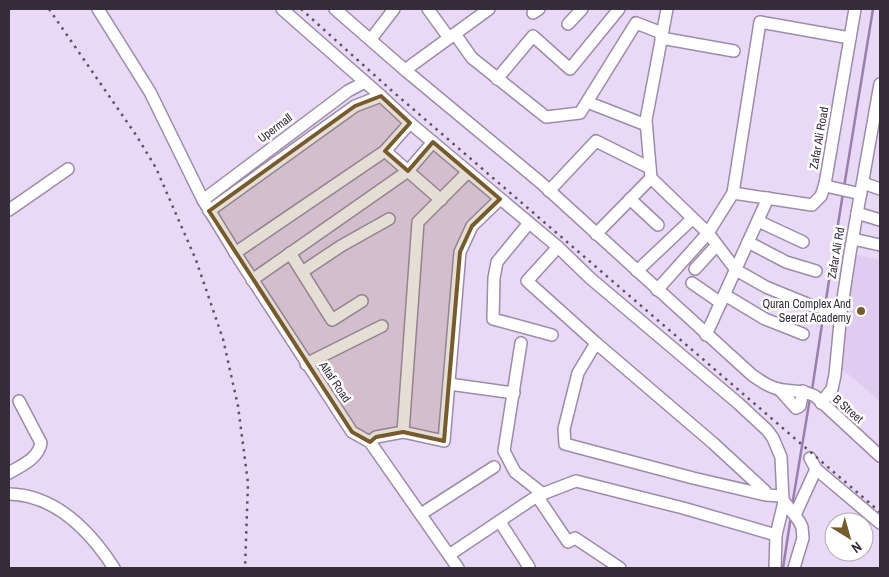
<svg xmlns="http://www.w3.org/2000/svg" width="889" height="577" viewBox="0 0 889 577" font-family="'Archivo Narrow',sans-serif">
<rect width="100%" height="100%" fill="#e9d8f6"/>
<path fill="#e0ccf0" d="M 850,253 L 880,260 L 880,401 L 833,361 Z"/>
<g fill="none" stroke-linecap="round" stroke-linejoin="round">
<g stroke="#9980ac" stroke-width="2.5">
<path d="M 844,187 L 873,9"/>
<path d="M 825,306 L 843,193"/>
<path d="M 812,390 L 824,311"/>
<path d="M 792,506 L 810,398"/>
<path d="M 783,568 L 791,516"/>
</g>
<defs>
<g id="minor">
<path d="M 98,9 L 150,92 L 203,200 L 241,262 L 352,432 L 370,442 L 458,568"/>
<path d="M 282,9 L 381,96 L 410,123 L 558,247 L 590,278 L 739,404 L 767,430 L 773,438 L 781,457 L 783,500 L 799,521 L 802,527 L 803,538 L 794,568"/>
<path d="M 335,9 L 405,70 L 540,182 L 752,375 C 762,382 772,389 784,390 C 796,392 802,390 815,396 L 880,456"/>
<path d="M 428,9 L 449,38"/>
<path d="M 667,9 L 646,120 L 651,178 L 708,233 L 736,270 L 766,287 L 810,305 L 841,312"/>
<path d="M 855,9 L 825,184 L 830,187 L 861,194"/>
<path d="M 533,13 L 539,9"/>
<path d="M 568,24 L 582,9"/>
<path d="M 455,34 L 472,58 L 546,117 L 580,113 L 636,23 L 662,33"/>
<path d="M 661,38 L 734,51"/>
<path d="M 371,39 L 394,9"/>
<path d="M 405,70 L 489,9"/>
<path d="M 497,79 L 533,36 L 570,69 L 619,9"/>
<path d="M 587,102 L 646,125"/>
<path d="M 385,151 L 441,200"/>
<path d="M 863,183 L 880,189"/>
<path d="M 549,191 L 596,141 L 650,168"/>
<path d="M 733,193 L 760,22 L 850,38"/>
<path d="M 630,199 L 658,225"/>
<path d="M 203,200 L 348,91 L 365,82"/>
<path d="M 9,210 L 68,169"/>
<path d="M 209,211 L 355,106 L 381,96"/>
<path d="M 857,213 L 880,220"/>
<path d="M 758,221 L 803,242"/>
<path d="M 529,223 L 497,262 L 494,278 L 493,319 L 552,335"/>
<path d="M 596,234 L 651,178"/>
<path d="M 853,239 L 880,245"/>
<path d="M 748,242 L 786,262 L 816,271"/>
<path d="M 558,247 L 527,281 L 596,343"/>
<path d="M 235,253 L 385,151 L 410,123"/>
<path d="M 290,253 L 332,320 L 362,301"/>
<path d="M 695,269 L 717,245"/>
<path d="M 637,271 L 692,219"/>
<path d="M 302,272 L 341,246 L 389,219"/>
<path d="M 252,280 L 408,171 L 433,142"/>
<path d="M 692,283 L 721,303"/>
<path d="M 657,290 L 708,233 L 733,193 L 812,205 L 821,196 L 825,184"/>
<path d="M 725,295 L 765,319 L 803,334"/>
<path d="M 706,335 L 768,198"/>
<path d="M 521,343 L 504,451 L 515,472 L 543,494"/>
<path d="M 306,364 L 382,326"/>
<path d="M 449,384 L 514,393"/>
<path d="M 779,389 L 796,408 L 800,406 L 803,391"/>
<path d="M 821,403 L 832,389 L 835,375 L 841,312 L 850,253 L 880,84"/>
<path d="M 403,432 L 444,441 L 460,252 L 472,226 L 500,199"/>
<path d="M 370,442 L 376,437 L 403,432 L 418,222 L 468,172"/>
<path d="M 810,458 L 816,469 L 880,523"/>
<path d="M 9,473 C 22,465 38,459 41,443 L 19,401"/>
<path d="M 9,494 C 56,495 90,531 114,568"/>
<path d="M 766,495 L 765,491 L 713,443 L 596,343 L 578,373 L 564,429 L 565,444 L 693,478 L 766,495 L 782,496"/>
<path d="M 537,496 L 576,481 L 683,508 L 776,535"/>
<path d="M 421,514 L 494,467"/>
<path d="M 795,515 L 816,469"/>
<path d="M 500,522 L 529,567"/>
<path d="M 449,555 L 537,496 L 568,542 L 575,538 L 620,568"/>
<path d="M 775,568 L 776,535 L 784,502"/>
</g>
</defs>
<use href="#minor" stroke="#9c8ca8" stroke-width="14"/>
<use href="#minor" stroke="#fff" stroke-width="11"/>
<g stroke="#5d5463" stroke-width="2.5" stroke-dasharray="2.5 5" stroke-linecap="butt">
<path d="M 49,9 L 136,135 L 156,168 L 196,260 L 223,339 L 238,406 L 248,483 L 245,568"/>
<path d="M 301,9 L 391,90 L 880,512"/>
</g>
</g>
<path fill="#775b2e" fill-opacity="0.2" stroke="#775b2e" stroke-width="4" stroke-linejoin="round" d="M 381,96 L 410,123 L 385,151 L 408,171 L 433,142 L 500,199 L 472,226 L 460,252 L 444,441 L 403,432 L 376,437 L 370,442 L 352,432 L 209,211 L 355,106 Z"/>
<circle fill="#775b2e" stroke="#fff" stroke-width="2" cx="861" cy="311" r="5"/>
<g text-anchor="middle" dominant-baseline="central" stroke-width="5" stroke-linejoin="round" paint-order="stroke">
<g font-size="12" fill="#352e3a" stroke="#fff">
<text transform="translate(275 128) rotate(-37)">Upermall</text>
<text transform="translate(819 138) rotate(-80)">Zafar Ali Road</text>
<text transform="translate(836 253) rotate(-80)">Zafar Ali Rd</text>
<text transform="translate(335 382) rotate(56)">Altaf Road</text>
<text transform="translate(848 409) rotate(41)">B Street</text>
</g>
<g font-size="12" fill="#352e3a" stroke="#fff" text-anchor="end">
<text x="851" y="304">Quran Complex And<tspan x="851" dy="14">Seerat Academy</tspan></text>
</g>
</g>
<rect width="889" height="577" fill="none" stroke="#352e3a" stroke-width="20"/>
<g transform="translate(849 537) rotate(143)"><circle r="24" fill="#ffffff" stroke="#aeabb0"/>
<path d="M0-4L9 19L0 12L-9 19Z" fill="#775b2e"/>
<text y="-8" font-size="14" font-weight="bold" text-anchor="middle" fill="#352e3a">N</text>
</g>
</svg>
